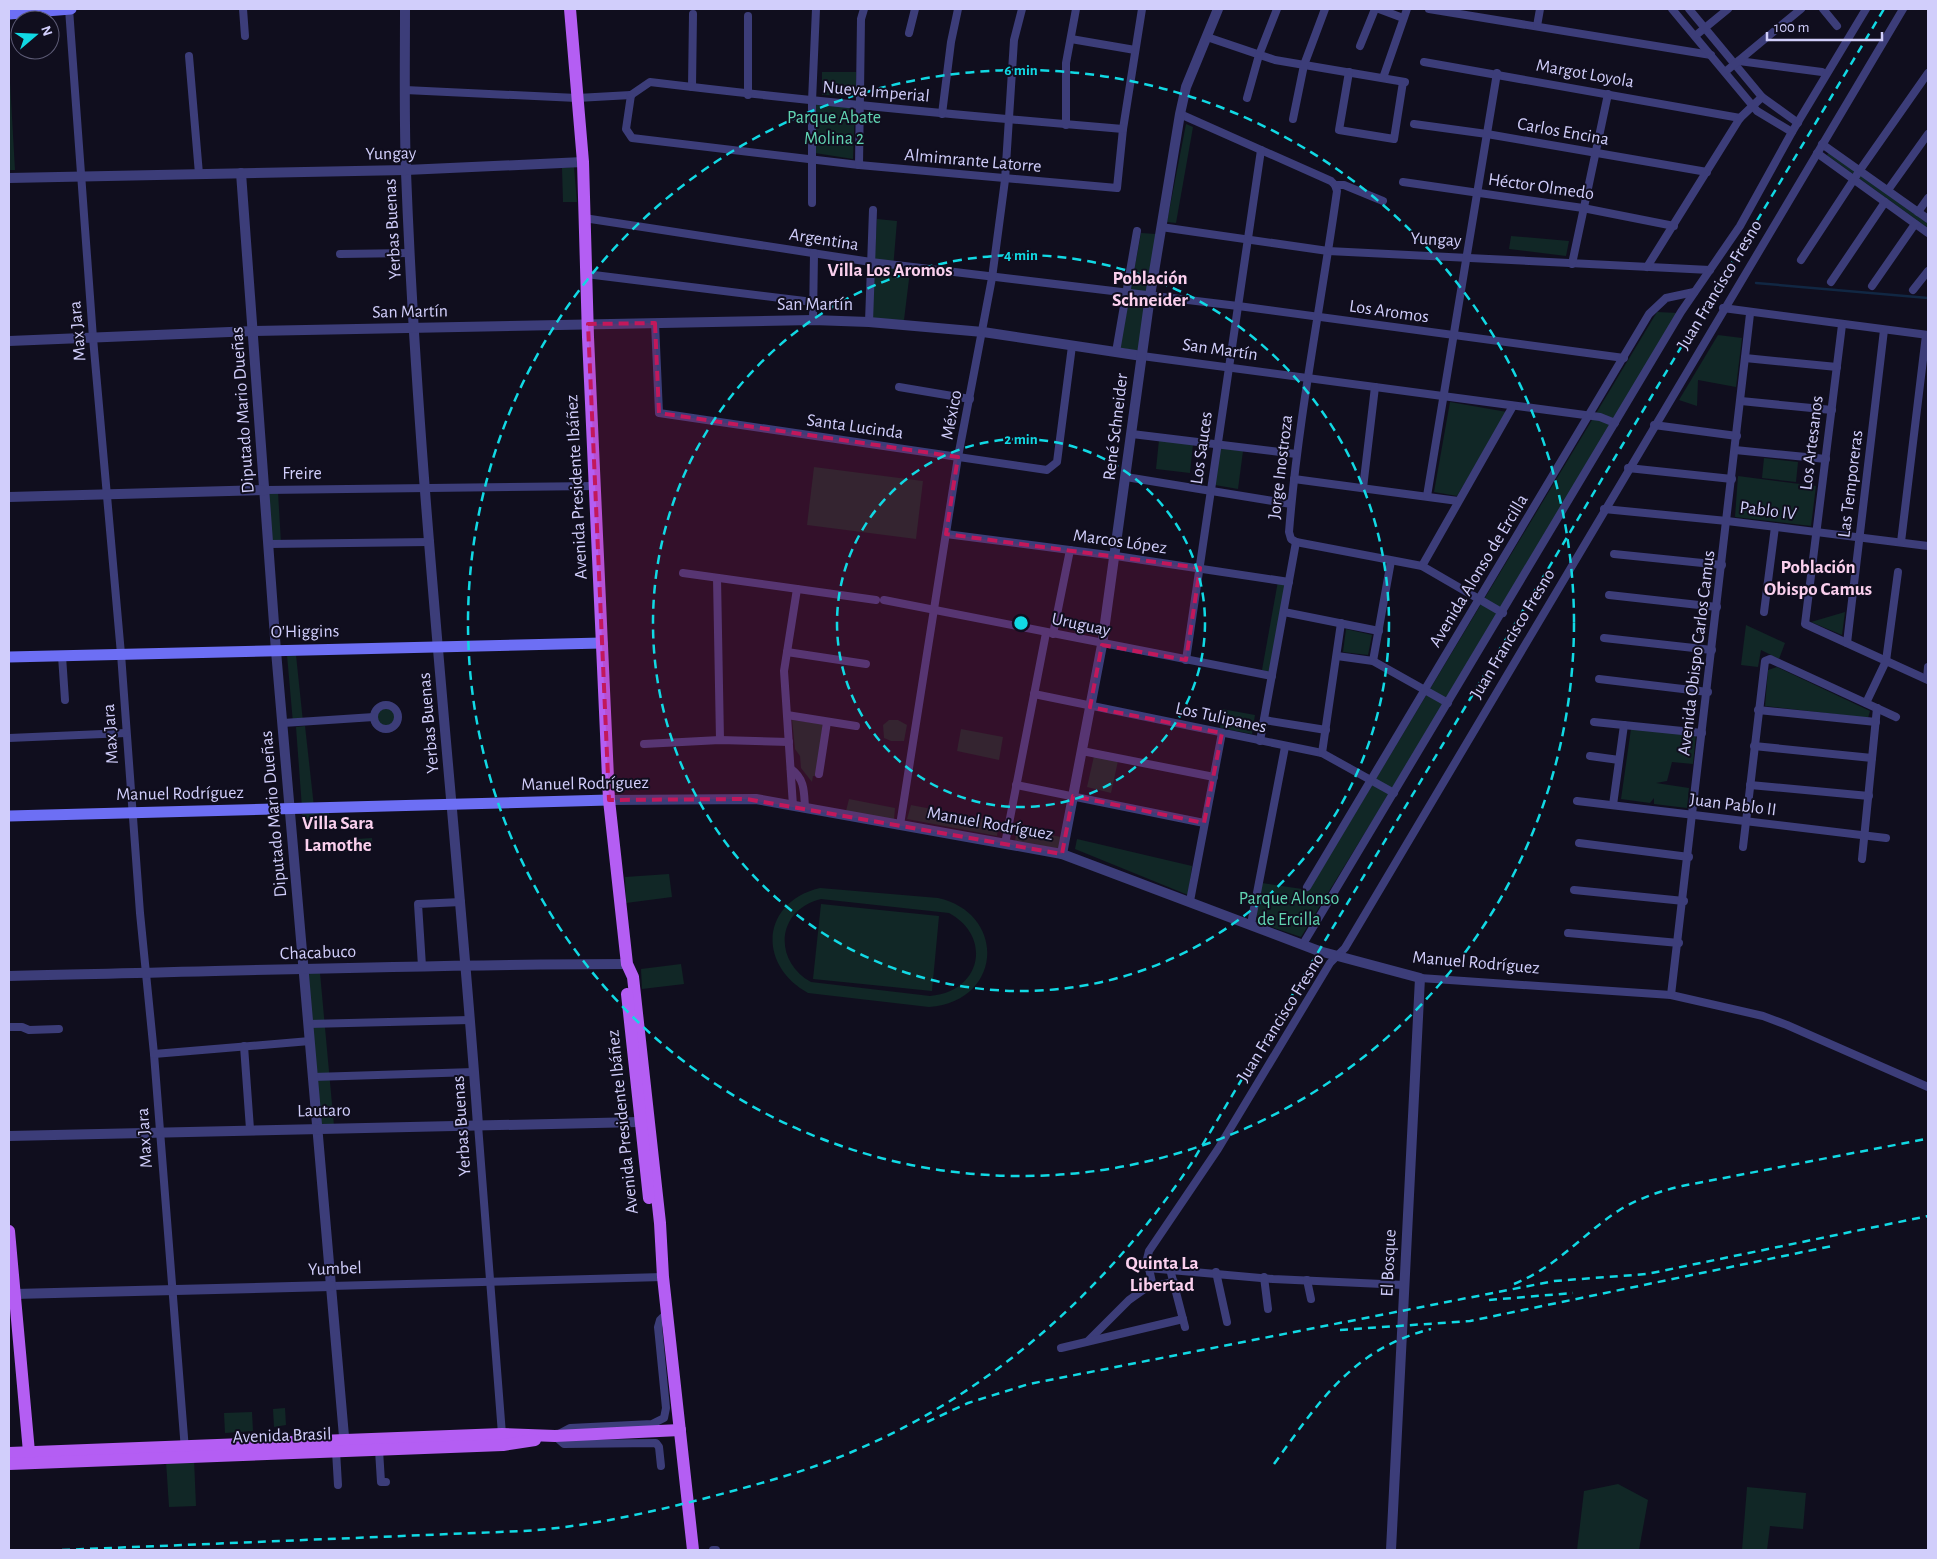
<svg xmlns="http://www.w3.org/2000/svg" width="1937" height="1559" viewBox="0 0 1937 1559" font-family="'Alegreya Sans',sans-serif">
<rect width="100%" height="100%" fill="#100e1e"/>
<g fill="#112726" fill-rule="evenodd">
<path d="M 9,64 L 15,170 L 9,170 Z"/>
<path d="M 822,72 L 856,72 L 856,96 L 822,95 Z"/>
<path d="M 814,102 L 855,106 L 853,159 L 815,153 Z"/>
<path d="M 1186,124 L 1193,127 L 1176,223 L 1167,222 Z"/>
<path d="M 1829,152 L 1928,224 L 1928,228 L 1827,155 Z"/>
<path d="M 574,167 L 577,202 L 563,202 L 562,168 Z"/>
<path d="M 877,219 L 897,221 L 893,269 L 910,271 L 904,320 L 871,319 Z"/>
<path d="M 1141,233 L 1156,234 L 1139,351 L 1120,348 Z"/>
<path d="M 1511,236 L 1569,241 L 1566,256 L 1509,249 Z"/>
<path d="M 1657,312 L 1678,313 L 1502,609 L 1301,937 L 1254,921 L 1262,883 L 1309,890 Z"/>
<path d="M 1718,335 L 1742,338 L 1736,387 L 1698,380 L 1697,406 L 1679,400 Z"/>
<path d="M 1450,402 L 1507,412 L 1457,496 L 1434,492 Z"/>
<path d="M 1159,440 L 1193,444 L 1190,473 L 1156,469 Z"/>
<path d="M 1220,448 L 1243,451 L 1238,489 L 1215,485 Z"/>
<path d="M 1764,458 L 1798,462 L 1796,482 L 1762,478 Z"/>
<path d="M 814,467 L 923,481 L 916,539 L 807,525 Z"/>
<path d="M 1738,476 L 1816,486 L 1811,526 L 1735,517 Z"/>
<path d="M 268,492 L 278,492 L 281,543 L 271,543 Z"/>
<path d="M 1278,581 L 1286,584 L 1270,672 L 1262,670 Z"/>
<path d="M 1845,612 L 1842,635 L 1811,622 Z"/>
<path d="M 1746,625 L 1785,643 L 1779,659 L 1761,650 L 1758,667 L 1741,665 Z"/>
<path d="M 1346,629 L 1372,635 L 1368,655 L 1343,652 Z"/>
<path d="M 287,655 L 296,655 L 303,722 L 293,723 Z"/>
<path d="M 1777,667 L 1870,711 L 1868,718 L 1765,706 L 1768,670 Z"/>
<circle cx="386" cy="717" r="9"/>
<path d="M 1222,709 L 1255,715 L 1252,734 L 1220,728 Z"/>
<path d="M 792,720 L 823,724 L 816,776 L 813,776 L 812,782 L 801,768 L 800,756 L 795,749 Z"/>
<path d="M 889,720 L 898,720 L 907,725 L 904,741 L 891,741 L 884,738 L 883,725 Z"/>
<path d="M 305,726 L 314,807 L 302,808 L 296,727 Z"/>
<path d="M 961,729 L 1003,737 L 999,760 L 957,751 Z"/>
<path d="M 1631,729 L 1696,734 L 1693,764 L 1672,762 L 1667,781 L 1656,783 L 1689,788 L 1687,808 L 1654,804 L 1654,798 L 1650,803 L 1621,799 Z"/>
<path d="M 1094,756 L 1118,761 L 1111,793 L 1087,787 Z"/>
<path d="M 849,799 L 895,808 L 894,820 L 846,811 Z"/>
<path d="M 911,805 L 999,822 L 997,836 L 907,819 Z"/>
<path d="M 329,812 L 330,827 L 304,829 L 302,814 Z"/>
<path d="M 1017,828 L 1061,837 L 1060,849 L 1015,841 Z"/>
<path d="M 372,838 L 373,850 L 343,852 L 343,840 Z"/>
<path d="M 1077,839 L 1192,866 L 1188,895 L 1075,849 Z"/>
<path d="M 669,874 L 672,897 L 626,903 L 625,877 Z"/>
<path d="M 820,888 L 938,898 C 1008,914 1002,1002 929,1007 L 808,993 C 757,965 761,902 820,888 ZM 821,899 L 949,913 C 993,937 981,992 930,996 L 811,982 C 773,961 776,910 821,899 Z"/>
<path d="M 821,904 L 939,916 L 932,991 L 813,979 Z"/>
<path d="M 681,964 L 684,984 L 642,989 L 641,969 Z"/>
<path d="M 306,972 L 320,973 L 334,1126 L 319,1126 Z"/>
<path d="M 285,1408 L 286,1425 L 274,1427 L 273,1409 Z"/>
<path d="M 252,1412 L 253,1431 L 225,1433 L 224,1413 Z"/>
<path d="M 194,1459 L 196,1506 L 169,1507 L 166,1461 Z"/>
<path d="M 1618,1484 L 1648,1500 L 1639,1550 L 1577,1550 L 1584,1491 Z"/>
<path d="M 1747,1487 L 1806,1493 L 1803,1529 L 1770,1526 L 1767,1550 L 1742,1550 Z"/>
</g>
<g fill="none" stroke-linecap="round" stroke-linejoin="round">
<path stroke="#112743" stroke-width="2.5" d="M 1756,283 L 1928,298"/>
<g stroke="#3c3d79" stroke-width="8">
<path d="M 69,9 L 93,338 L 121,654 L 140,913 L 154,1054 L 185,1450"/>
<path d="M 243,9 L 245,36"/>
<path d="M 1379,9 L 1403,18"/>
<path d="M 1429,9 L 1711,55"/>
<path d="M 1672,9 L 1757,111 L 1792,132"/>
<path d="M 1689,9 L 1762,97 L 1798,123"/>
<path d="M 1823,9 L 1837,26"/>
<path d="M 1537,26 L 1540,9"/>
<path d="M 909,33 L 915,9"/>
<path d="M 1695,36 L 1728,9"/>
<path d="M 1207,37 L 1275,60 L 1405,82"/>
<path d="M 1071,39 L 1135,50"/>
<path d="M 1360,46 L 1375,9"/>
<path d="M 189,56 L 199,174"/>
<path d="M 1739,61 L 1822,72"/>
<path d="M 1424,62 L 1740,118"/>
<path d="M 1349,72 L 1339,130 L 1394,139 L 1403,82"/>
<path d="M 1725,72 L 1801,9"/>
<path d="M 1383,78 L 1407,9"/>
<path d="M 692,87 L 693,14"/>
<path d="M 405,90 L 577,98 L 631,95"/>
<path d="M 631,95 L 626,129 L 632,138 L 859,165 L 1117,188 L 1123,129 L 1142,9"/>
<path d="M 631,95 L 650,82 C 807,101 965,116 1123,129"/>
<path d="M 748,95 L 748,16"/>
<path d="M 1247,98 L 1259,55 L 1277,9"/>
<path d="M 942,114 L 951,42 L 958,9"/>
<path d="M 1180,114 L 1331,181 L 1335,185 L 1344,185 L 1383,201"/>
<path d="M 1293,119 L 1304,65 L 1325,9"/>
<path d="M 1414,124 L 1487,134 L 1707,172"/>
<path d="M 1066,125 L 1066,63 L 1076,9"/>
<path d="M 1822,144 L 1928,219"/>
<path d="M 1817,153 L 1928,233"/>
<path d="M 859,165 L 861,19 L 864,9"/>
<path d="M 1403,182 L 1583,208 L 1674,226"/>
<path d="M 1335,185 L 1337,191 C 1321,305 1298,418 1289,532 L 1291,539 L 1296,542 L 1422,566 L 1503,613"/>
<path d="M 1888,190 L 1928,134"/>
<path d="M 812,203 L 812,101 L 816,9"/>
<path d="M 1918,212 L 1928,198"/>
<path d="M 584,218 L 871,262 L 1238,306 L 1624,358"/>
<path d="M 1161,227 L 1328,251 L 1710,270"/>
<path d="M 340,254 L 410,253"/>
<path d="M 1801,260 L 1860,170 L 1928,73"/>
<path d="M 1572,264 L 1608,94"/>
<path d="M 1647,267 L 1740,118 L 1762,97"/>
<path d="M 586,274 L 813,302"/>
<path d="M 1831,282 L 1885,202"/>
<path d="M 1872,286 L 1915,224"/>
<path d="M 1913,290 L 1928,271"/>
<path d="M 1723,308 L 1928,335"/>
<path d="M 813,320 L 814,253"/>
<path d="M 869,322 L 873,210"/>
<path d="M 655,323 L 659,413 L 1047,470 L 1057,462 L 1072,346"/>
<path d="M 1842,325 L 1805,624 L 1928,680"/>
<path d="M 1116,352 L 1137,231"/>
<path d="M 1142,356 L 1600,417 L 1615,423"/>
<path d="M 1745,358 L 1837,367"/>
<path d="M 899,387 L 970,399"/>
<path d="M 1741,401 L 1832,410"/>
<path d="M 1654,425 L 1737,436"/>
<path d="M 1132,434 L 1296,454"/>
<path d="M 1735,450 L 1826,459"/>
<path d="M 1628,468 L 1732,479"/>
<path d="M 1126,477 L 1291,504"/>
<path d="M 1294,479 L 1458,501"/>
<path d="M 1363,488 L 1375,387"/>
<path d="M 266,490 L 595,486"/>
<path d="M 1427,496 L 1497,73"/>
<path d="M 1604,509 L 1727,521 L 1928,546"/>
<path d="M 946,534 L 1116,556 L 1289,582"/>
<path d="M 1901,542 L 1926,335"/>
<path d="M 269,544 L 430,542"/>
<path d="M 1614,554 L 1722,565"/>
<path d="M 1422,566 L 1513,406"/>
<path d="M 683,573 L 876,600"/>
<path d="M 717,578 L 720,740"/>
<path d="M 1609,595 L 1717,607"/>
<path d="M 884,600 L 1272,676"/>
<path d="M 1284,612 L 1379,631"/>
<path d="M 1764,612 L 1775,527"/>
<path d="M 1053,634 L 1070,550"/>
<path d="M 1604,638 L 1712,650"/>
<path d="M 1847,643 L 1884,330"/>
<path d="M 787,652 L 866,664"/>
<path d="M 62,656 L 65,700"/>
<path d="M 1337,656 L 1373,661 L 1448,703"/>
<path d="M 1186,660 L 1261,150"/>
<path d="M 1373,661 L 1391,561"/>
<path d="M 1599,679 L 1708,692"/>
<path d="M 1927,679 L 1928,667"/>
<path d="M 1034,694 L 1322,753 L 1394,793"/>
<path d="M 1866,703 L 1886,661 L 1898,572"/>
<circle cx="386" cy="717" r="12"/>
<path d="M 1758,710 L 1876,722"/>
<path d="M 787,715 L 856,726"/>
<path d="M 1264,720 L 1326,730"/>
<path d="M 1594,722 L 1702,733"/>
<path d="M 283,723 L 374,717"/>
<path d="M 9,738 L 126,733"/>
<path d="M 1260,741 L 1296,542"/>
<path d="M 644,744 L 720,740 L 789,742"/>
<path d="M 1754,746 L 1872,758"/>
<path d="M 1082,751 L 1214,777"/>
<path d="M 1322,753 L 1341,623"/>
<path d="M 1590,756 L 1619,760"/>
<path d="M 791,769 C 805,779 804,792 805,808"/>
<path d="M 819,774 L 827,722"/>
<path d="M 1016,785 L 1204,823"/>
<path d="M 1750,785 L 1869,796"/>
<path d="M 1577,801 L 1886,838"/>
<path d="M 1613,805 L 1624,725"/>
<path d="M 793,806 L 784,671 L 797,589"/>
<path d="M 900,825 L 958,457 L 992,278 L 1005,180 L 1014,40 L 1022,9"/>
<path d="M 1579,843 L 1689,857"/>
<path d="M 1005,844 L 1046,633"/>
<path d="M 1743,847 L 1765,661 L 1770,659 L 1896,717"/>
<path d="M 1862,859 L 1877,708"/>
<path d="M 1307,887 L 1649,314 L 1666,298 L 1694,292"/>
<path d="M 1574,890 L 1684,901"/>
<path d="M 1190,901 L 1222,733"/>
<path d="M 1251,924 L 1285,747"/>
<path d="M 1568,933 L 1679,943"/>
<path d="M 1303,944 L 1681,312 L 1740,226 L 1792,132 L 1866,9"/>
<path d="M 422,966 L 418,904 L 461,902"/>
<path d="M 1420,978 L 1671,995 L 1763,1016 L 1787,1025 L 1928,1087"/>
<path d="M 1671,995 L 1750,314"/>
<path d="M 308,1024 L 470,1020"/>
<path d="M 9,1027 L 22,1027 L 29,1030 L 59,1029"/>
<path d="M 244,1046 L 250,1129"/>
<path d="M 154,1054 L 310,1041"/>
<path d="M 313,1077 L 474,1072"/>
<path d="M 478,1125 L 502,1434"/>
<path d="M 1148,1268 L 1273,1279 L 1404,1285"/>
<path d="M 1170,1269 L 1185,1327"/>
<path d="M 1216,1272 L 1227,1322"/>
<path d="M 1264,1277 L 1268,1309"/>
<path d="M 1307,1280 L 1311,1299"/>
<path d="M 331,1286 L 663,1277"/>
<path d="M 1153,1287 L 1147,1259 L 1149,1251 L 1218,1149 L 1330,963 L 1345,948 L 1903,9"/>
<path d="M 1088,1341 L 1129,1300 L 1146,1288 L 1174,1282"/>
<path d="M 1061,1348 L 1183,1319"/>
<path d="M 379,1450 L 381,1482 L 386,1482"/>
<path d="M 336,1451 L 338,1485"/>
<path d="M 661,1466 L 659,1447 L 656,1443 L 564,1444 L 555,1436 L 570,1428 L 652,1424 L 664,1418 L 666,1408 L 658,1327 L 660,1320 L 667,1313"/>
<path d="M 713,1550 L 716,1550"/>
</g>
<g stroke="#3c3d79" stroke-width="10">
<path d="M 405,9 C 405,63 404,118 406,172 C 418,490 455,807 478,1125"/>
<path d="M 241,173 L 276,651 L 345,1448"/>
<path d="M 9,178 L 406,170 L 583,162"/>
<path d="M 9,341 L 254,331 L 813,320 L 869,322 L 983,332 L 1142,356"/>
<path d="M 9,497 L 266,490"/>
<path d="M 609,800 L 756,799 L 1062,854 L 1319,951 L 1420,978 L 1391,1550"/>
<path d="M 1062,854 L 1102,645 L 1150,296 L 1180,114 L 1186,87 L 1218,9"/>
<path d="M 9,976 C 215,972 421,964 627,964"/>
<path d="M 9,1136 L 639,1122"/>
<path d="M 14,1294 L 331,1286"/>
</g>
<g stroke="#6d6ff4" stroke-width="11">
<path d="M 9,14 L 71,9"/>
<path d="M 9,657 L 602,643"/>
<path d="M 9,816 L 609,800"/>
</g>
<g stroke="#b45ef3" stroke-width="12">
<path d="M 570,9 L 583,162 L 588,337 L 609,800 L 627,964 L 633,977 L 660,1223 L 663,1277 L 693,1550"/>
<path d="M 627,994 L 649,1198"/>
<path d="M 9,1231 L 29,1452 L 25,1459"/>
<path d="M 9,1453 L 502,1434 L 555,1436 L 680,1430"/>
<path d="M 9,1464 L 503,1445 L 535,1440"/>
</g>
<g stroke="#11d9e4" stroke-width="2.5" stroke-dasharray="8 6" stroke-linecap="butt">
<path d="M 1514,1284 C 1560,1265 1582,1234 1621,1209 C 1640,1198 1660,1191 1682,1186 L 1926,1139"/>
<path d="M 1489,1300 L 1573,1293"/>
<path d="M 1340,1330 L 1470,1321 L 1832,1246"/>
<path d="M 927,1422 L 968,1403 L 1029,1384 L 1554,1281 L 1647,1274 L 1928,1216"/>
<path d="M 1274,1464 C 1319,1402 1352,1349 1431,1329"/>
<path d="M 62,1550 L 523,1531 C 587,1527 648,1513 710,1497 C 759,1484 808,1471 854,1451 C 993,1392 1107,1289 1191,1164 L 1884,9"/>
</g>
</g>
<path fill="#c2185b" fill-opacity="0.2" stroke="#c2185b" stroke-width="4" stroke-dasharray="10 6" stroke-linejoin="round" d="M 655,323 L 659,413 L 958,457 L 946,534 L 1200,568 L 1186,660 L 1102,645 L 1090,707 L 1222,733 L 1204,823 L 1073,796 L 1062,854 L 746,799 L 609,800 L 588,324 Z"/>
<g fill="none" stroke="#11d9e4" stroke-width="2.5" stroke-dasharray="9 6">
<circle cx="1021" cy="623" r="184"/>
<circle cx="1021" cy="623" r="368"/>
<circle cx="1021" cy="623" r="553"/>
</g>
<g text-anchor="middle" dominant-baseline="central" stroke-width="4" stroke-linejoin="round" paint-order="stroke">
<g font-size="18" fill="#d1cefb" stroke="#100e1e">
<text transform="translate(1585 74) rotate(10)">Margot Loyola</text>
<text transform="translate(876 92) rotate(5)">Nueva Imperial</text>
<text transform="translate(1563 132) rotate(10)">Carlos Encina</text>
<text transform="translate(391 154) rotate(-1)">Yungay</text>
<text transform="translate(973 161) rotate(5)">Almimrante Latorre</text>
<text transform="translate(1541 187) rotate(8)">Héctor Olmedo</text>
<text transform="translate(393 229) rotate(-93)">Yerbas Buenas</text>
<text transform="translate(824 240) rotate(9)">Argentina</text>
<text transform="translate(1436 240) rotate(3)">Yungay</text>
<text transform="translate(1720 285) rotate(-59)">Juan Francisco Fresno</text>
<text x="815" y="305">San Martín</text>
<text transform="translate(410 312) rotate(-1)">San Martín</text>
<text transform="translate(1389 312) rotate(8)">Los Aromos</text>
<text transform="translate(78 331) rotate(-95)">Max Jara</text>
<text transform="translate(1220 350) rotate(8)">San Martín</text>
<text transform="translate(243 410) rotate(-94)">Diputado Mario Dueñas</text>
<text transform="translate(952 415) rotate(-79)">México</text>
<text transform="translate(855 427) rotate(8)">Santa Lucinda</text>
<text transform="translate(1116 427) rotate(-83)">René Schneider</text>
<text transform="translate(1812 443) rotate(-83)">Los Artesanos</text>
<text transform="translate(1202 448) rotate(-82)">Los Sauces</text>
<text transform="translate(1281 467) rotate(-83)">Jorge Inostroza</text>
<text x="302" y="474">Freire</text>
<text transform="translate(1851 484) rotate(-83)">Las Temporeras</text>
<text transform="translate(577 487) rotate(-93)">Avenida Presidente Ibáñez</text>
<text transform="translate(1768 511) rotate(7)">Pablo IV</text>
<text transform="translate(1120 542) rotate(8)">Marcos López</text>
<text transform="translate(1479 571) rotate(-59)">Avenida Alonso de Ercilla</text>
<text transform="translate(1081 625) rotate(12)">Uruguay</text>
<text transform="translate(305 632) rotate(-1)">O'Higgins</text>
<text transform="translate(1513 634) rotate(-59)">Juan Francisco Fresno</text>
<text transform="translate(1697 653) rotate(-83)">Avenida Obispo Carlos Camus</text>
<text transform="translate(1221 718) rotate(12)">Los Tulipanes</text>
<text transform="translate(429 723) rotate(-95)">Yerbas Buenas</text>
<text transform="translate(111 734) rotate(-94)">Max Jara</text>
<text transform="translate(585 784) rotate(-1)">Manuel Rodríguez</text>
<text transform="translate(180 794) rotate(-1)">Manuel Rodríguez</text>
<text transform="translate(1733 805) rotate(7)">Juan Pablo II</text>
<text transform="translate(274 814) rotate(-95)">Diputado Mario Dueñas</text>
<text transform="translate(990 824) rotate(10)">Manuel Rodríguez</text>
<text transform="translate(318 953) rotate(-2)">Chacabuco</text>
<text transform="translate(1476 963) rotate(5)">Manuel Rodríguez</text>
<text transform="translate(1281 1018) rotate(-58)">Juan Francisco Fresno</text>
<text transform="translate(324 1111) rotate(-1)">Lautaro</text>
<text transform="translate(623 1122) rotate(-96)">Avenida Presidente Ibáñez</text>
<text transform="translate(462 1126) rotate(-94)">Yerbas Buenas</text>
<text transform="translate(145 1138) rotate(-94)">Max Jara</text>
<text transform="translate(1389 1263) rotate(-87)">El Bosque</text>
<text transform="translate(335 1269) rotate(-2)">Yumbel</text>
<text transform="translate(282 1436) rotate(-2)">Avenida Brasil</text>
</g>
<g font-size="18" fill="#61d5b3" stroke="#100e1e">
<text x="834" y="118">Parque Abate<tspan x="834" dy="21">Molina 2</tspan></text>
<text x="1289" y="899">Parque Alonso<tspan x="1289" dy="21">de Ercilla</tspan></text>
</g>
<g font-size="19" font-weight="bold" fill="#fbd0ee" stroke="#100e1e">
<text x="890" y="270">Villa Los Aromos</text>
<text x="1150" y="278">Población<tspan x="1150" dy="22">Schneider</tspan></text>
<text x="1818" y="567">Población<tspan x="1818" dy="22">Obispo Camus</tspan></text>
<text x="338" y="823">Villa Sara<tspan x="338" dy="22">Lamothe</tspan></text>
<text x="1162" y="1263">Quinta La<tspan x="1162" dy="22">Libertad</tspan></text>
</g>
</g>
<circle cx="1021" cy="623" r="8" fill="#11d9e4" stroke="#100e1e" stroke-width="2.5"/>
<g font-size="15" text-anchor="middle" font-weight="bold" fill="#11d9e4" stroke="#100e1e" stroke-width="4" stroke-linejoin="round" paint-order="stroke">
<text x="1021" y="75">6 min</text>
<text x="1021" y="260">4 min</text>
<text x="1021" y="444">2 min</text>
</g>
<rect width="1937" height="1559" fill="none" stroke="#d1cefb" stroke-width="20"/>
<g transform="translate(35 35) rotate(71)"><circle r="24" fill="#100e1e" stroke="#5d5b76"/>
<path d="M0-4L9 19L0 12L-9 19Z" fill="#11d9e4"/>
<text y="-8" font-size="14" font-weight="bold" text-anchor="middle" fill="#d1cefb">N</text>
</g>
<path d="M1767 32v8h115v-8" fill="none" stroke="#d1cefb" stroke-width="2.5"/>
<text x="1774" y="32" font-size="15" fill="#d1cefb" stroke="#100e1e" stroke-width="4" paint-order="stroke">100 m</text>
</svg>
